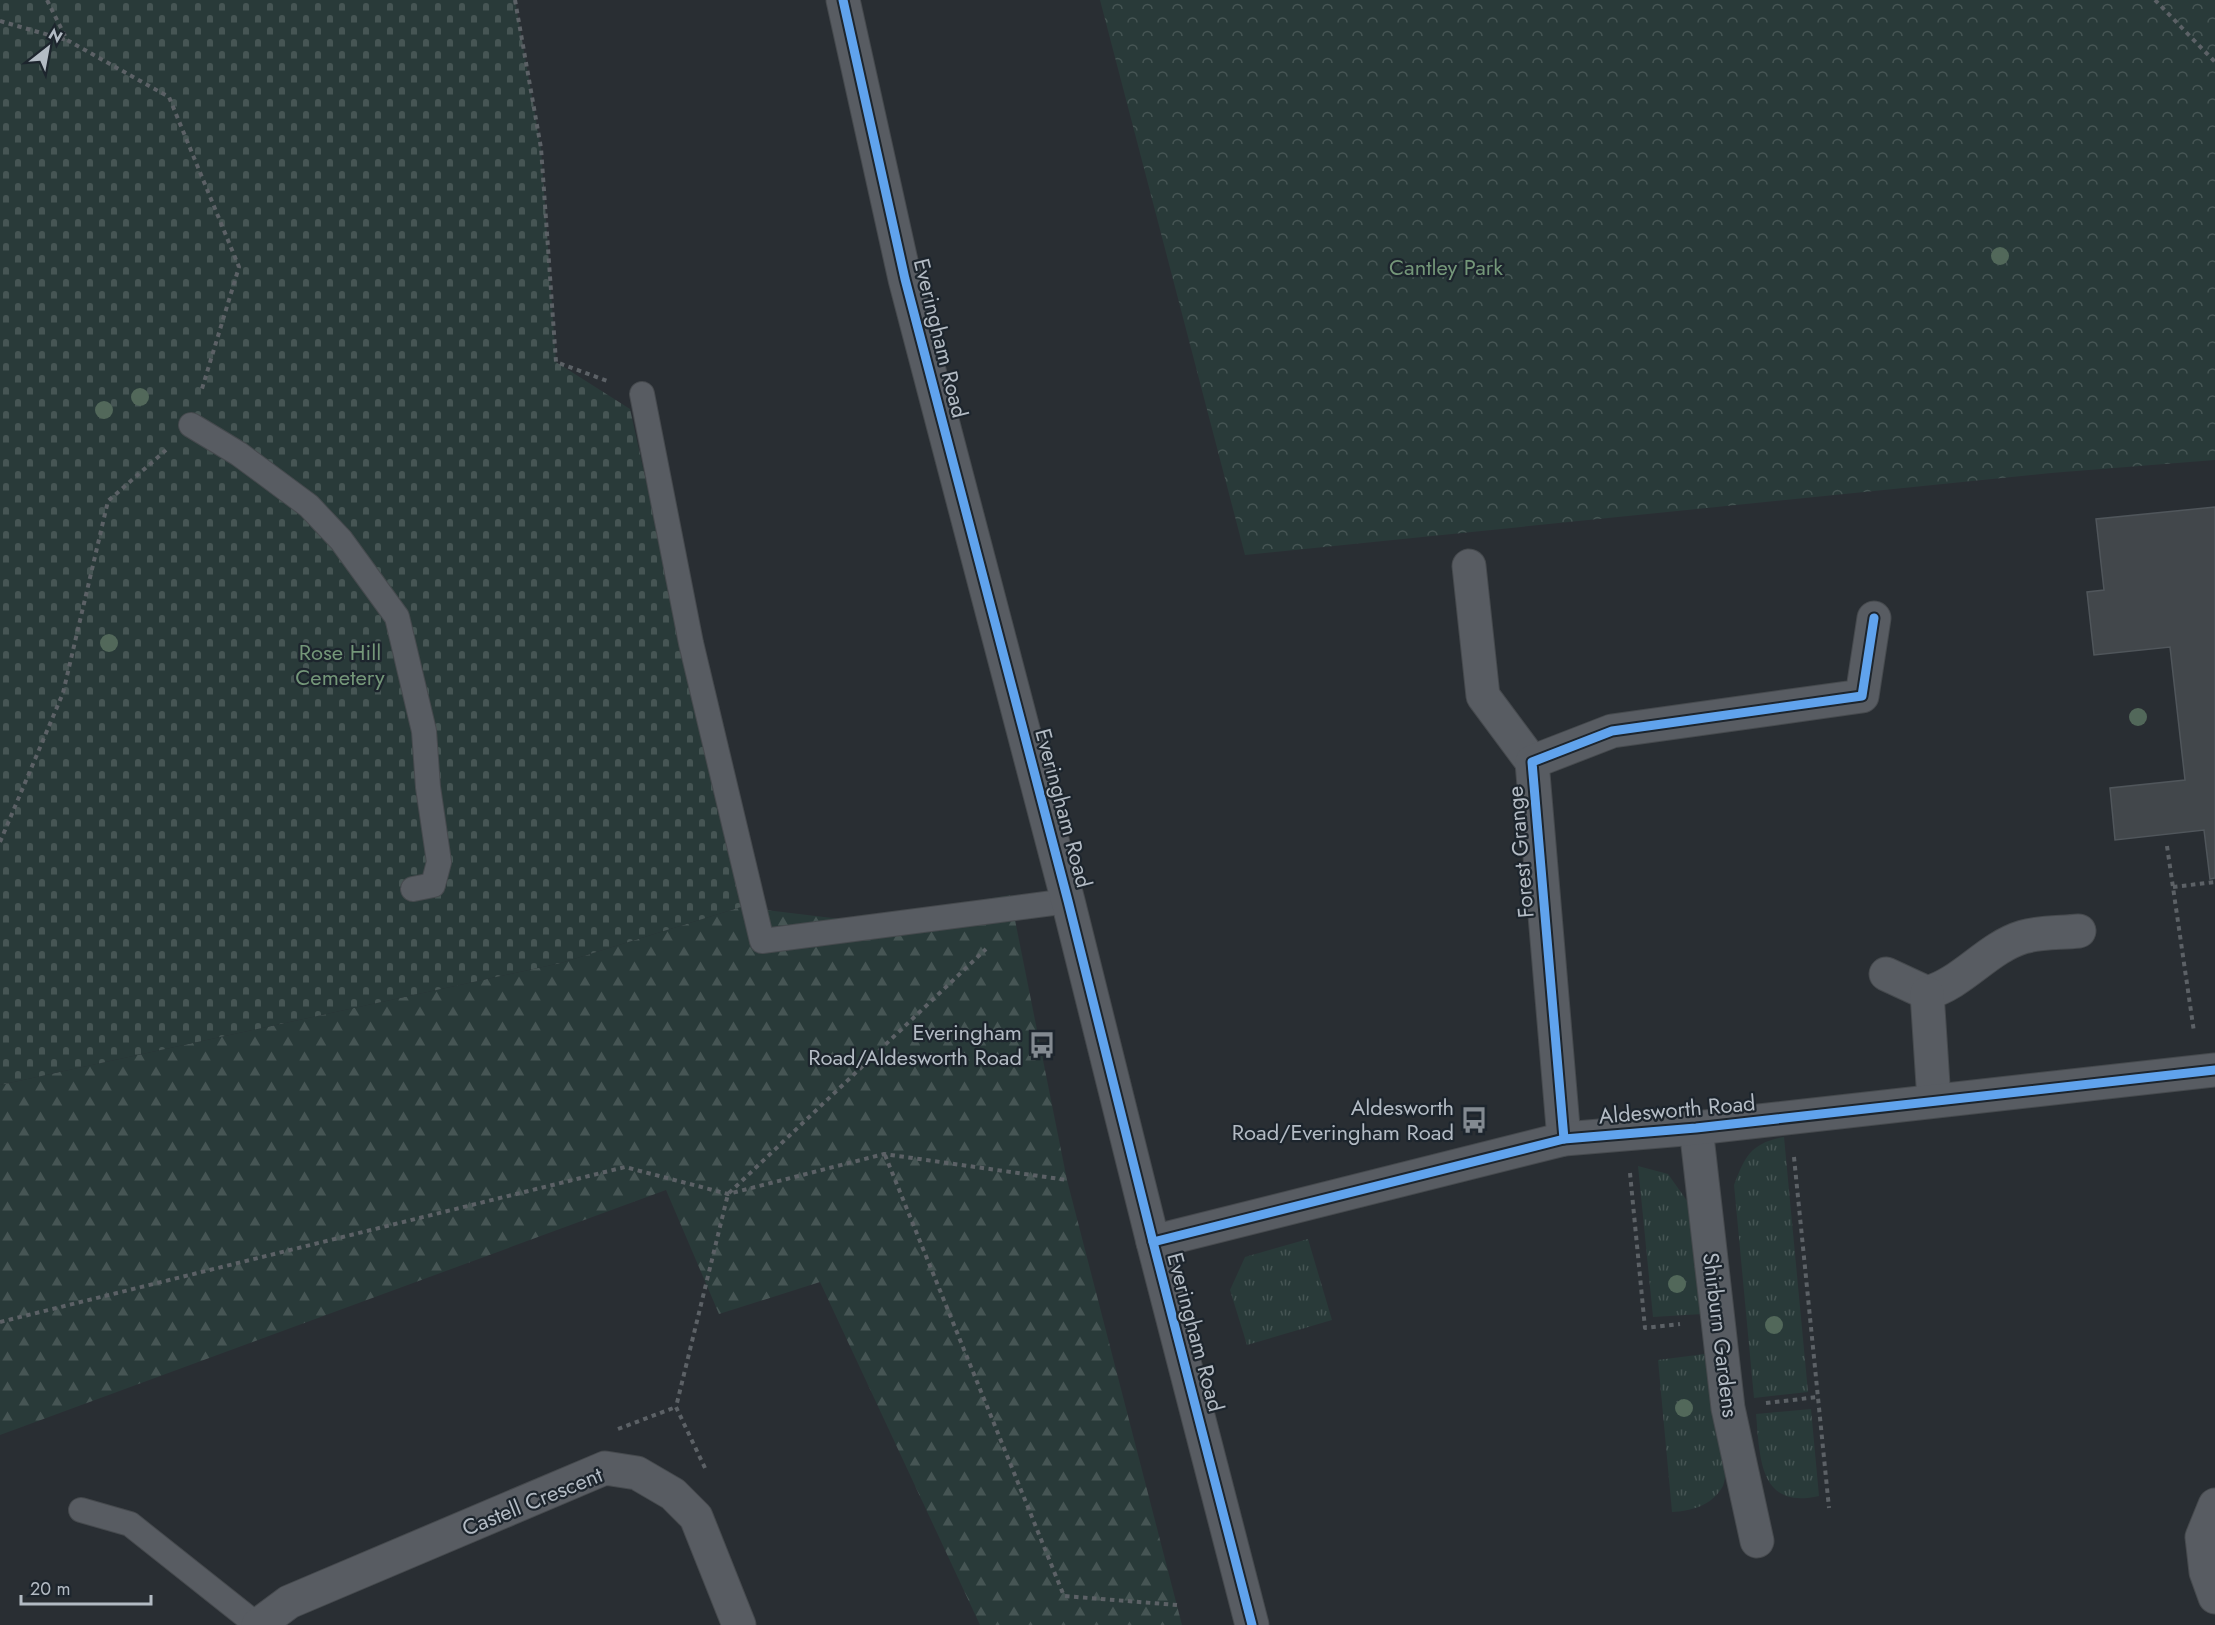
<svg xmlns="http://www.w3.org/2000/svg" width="2215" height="1625" viewBox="0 0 2215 1625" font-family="Jost,sans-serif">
<defs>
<pattern id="grass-tufts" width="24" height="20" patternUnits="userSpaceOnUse" patternTransform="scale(1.5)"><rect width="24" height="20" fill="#293a39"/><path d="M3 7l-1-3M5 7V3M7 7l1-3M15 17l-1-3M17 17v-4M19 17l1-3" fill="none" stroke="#465554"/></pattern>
<pattern id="forest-firs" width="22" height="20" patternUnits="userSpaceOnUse" patternTransform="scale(1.5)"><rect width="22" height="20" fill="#293a39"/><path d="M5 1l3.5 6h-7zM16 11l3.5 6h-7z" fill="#465554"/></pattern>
<pattern id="cemetery-stones" width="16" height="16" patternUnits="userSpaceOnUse" patternTransform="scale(1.5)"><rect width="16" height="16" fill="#293a39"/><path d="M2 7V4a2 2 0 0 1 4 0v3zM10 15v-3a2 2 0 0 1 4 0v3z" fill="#465554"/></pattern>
<pattern id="park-crowns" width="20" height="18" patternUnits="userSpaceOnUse" patternTransform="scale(1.5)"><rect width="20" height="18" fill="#293a39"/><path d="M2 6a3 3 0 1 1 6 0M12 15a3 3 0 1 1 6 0" fill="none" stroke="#465554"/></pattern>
</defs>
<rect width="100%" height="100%" fill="#292e33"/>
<g fill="url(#grass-tufts)">
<path d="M 1784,1137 L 1808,1392 L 1754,1398 L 1734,1185 C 1745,1156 1751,1143 1784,1137 Z"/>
<path d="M 1638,1166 L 1668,1174 L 1690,1205 L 1703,1314 L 1653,1317 Z"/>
<path d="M 1308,1239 L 1332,1320 L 1247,1345 L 1230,1290 L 1245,1257 Z"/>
<path d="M 1712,1353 C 1715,1376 1732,1470 1723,1486 C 1712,1506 1691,1511 1672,1512 L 1658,1360 Z"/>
<path d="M 1811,1409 L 1819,1496 C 1759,1510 1760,1458 1756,1414 Z"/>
</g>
<path fill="url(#forest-firs)" d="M 1010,895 L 1067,1180 L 1182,1625 L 980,1625 L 820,1282 L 719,1314 L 666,1190 L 0,1435 L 0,1085 L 561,963 L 741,907 L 857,921 Z"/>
<path fill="url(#cemetery-stones)" d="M 0,0 L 515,0 L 541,148 L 556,362 L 630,409 L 741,907 L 561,963 L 0,1085 Z"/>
<path fill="url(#park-crowns)" d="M 1100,0 L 2215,0 L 2215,460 L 2051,473 L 1245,555 Z"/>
<path fill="#42474b" stroke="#50565b" stroke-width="1.5" d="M 2215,507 L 2215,878 L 2210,879 L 2204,830 L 2115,840 L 2110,788 L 2185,780 L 2170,647 L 2094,655 L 2087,592 L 2104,590 L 2096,519 Z"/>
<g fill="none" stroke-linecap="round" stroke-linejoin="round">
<defs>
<g id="lane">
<path d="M 642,394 L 691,643 L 762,941 L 1068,901"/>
<path d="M 191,425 L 239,454 L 309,506 L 341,540 L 397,617 L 424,731 L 428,787 L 439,862 L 433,885 L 413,889"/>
<path d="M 81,1510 L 130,1524 L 257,1625"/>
</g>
<g id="street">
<path d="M 843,0 L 905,279 L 1068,901 L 1153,1242 L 1252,1625"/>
<path d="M 1469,566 L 1483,696 L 1532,762"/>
<path d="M 1886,974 L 1927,993 C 1963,983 1987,948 2023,937 C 2040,932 2061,933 2079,931"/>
<path d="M 1927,993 L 1934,1100"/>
<path d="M 1696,1128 L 1728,1408 L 1757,1541"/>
<path d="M 1564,1139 L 1532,762 L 1612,731 L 1862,696 L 1874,618"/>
<path d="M 1153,1242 L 1564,1139 L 1696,1128 L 2215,1070"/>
<path d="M 2215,1505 L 2202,1537 L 2206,1572 L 2215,1597"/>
<path d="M 258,1625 L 289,1602 L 605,1468 L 637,1473 L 673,1494 L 696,1517 L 739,1625"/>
</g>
</defs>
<use href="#lane" stroke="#464a4e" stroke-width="26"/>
<use href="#street" stroke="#464a4e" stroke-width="35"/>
<g stroke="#5c6166" stroke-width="4" stroke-dasharray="4.5 4.5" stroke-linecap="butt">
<path d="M 47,0 L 67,40 L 169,97 L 239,267 L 201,392"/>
<path d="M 515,0 L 541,148 L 556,362 L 610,382"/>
<path d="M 2155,0 L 2215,62"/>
<path d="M 0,21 L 66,40"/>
<path d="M 0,842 L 63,693 L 108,501 L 166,450"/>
<path d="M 2167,846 L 2194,1032"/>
<path d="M 2173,887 L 2215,882"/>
<path d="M 885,1155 L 1064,1596 L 1177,1605"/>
<path d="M 1794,1157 L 1829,1508"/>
<path d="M 1630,1173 L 1645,1328 L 1680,1324"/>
<path d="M 0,1322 L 625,1167 L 728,1194 L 884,1154 L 1067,1180"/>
<path d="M 1766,1403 L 1818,1397"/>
<path d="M 618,1429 L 676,1407"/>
<path d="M 705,1468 L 676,1407 L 728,1194 L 986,949"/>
</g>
<use href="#lane" stroke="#585c62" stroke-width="24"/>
<use href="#street" stroke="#585c62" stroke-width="33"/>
<defs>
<g id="cycleway">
<path d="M 843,0 L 905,279 L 1068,901 L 1153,1242 L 1252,1625"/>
<path d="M 1564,1139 L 1532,762 L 1612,731 L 1862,696 L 1874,618"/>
<path d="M 1153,1242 L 1564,1139 L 1696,1128 L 2215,1070"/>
</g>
</defs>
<use href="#cycleway" stroke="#1d252d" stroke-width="13"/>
<use href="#cycleway" stroke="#60a3ed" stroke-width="9"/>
</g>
<g fill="#52685a">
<circle cx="2000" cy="256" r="9"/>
<circle cx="140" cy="397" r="9"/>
<circle cx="104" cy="410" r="9"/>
<circle cx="109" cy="643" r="9"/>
<circle cx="2138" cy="717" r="9"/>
<circle cx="1677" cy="1284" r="9"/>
<circle cx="1774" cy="1325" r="9"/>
<circle cx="1684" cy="1408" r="9"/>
</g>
<defs>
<symbol id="bus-bare" viewBox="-9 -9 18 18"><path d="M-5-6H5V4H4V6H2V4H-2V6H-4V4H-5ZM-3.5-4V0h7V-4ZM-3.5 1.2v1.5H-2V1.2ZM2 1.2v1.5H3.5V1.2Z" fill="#838a91" stroke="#1d252d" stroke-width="2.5" paint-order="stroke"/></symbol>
</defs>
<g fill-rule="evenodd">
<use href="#bus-bare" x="1023" y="1026" width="38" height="38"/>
<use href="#bus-bare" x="1455" y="1101" width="38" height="38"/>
</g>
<g text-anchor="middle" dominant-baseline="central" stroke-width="4.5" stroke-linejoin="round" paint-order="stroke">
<g font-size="22" fill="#749779" stroke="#1d252d">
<text x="1446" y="267">Cantley Park</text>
<text x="340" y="652">Rose Hill<tspan x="340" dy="25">Cemetery</tspan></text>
</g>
<g font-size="22" fill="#b3bbc4" stroke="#1d252d">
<text transform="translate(941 338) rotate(76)">Everingham Road</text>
<text transform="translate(1064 808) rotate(75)">Everingham Road</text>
<text transform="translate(1520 852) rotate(-95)">Forest Grange</text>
<text transform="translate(1677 1109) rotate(-5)">Aldesworth Road</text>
<text transform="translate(1196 1332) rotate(75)">Everingham Road</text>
<text transform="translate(1721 1335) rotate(83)">Shirburn Gardens</text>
<text transform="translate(532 1501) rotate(-22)">Castell Crescent</text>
</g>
<g font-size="22" fill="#b3bbc4" stroke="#1d252d" text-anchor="end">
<text x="1022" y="1032">Everingham<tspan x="1022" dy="25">Road/Aldesworth Road</tspan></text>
<text x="1454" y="1107">Aldesworth<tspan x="1454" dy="25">Road/Everingham Road</tspan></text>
</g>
</g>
<g transform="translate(48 48) rotate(31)" stroke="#1d252d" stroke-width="4.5" paint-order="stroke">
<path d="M0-4.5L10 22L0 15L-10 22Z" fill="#b3bbc4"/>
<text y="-9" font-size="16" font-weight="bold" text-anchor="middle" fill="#b3bbc4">N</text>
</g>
<path d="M21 1595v9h130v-9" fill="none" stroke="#b3bbc4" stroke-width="3"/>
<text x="30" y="1595" font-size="18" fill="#b3bbc4" stroke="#1d252d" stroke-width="4.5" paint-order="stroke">20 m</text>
</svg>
